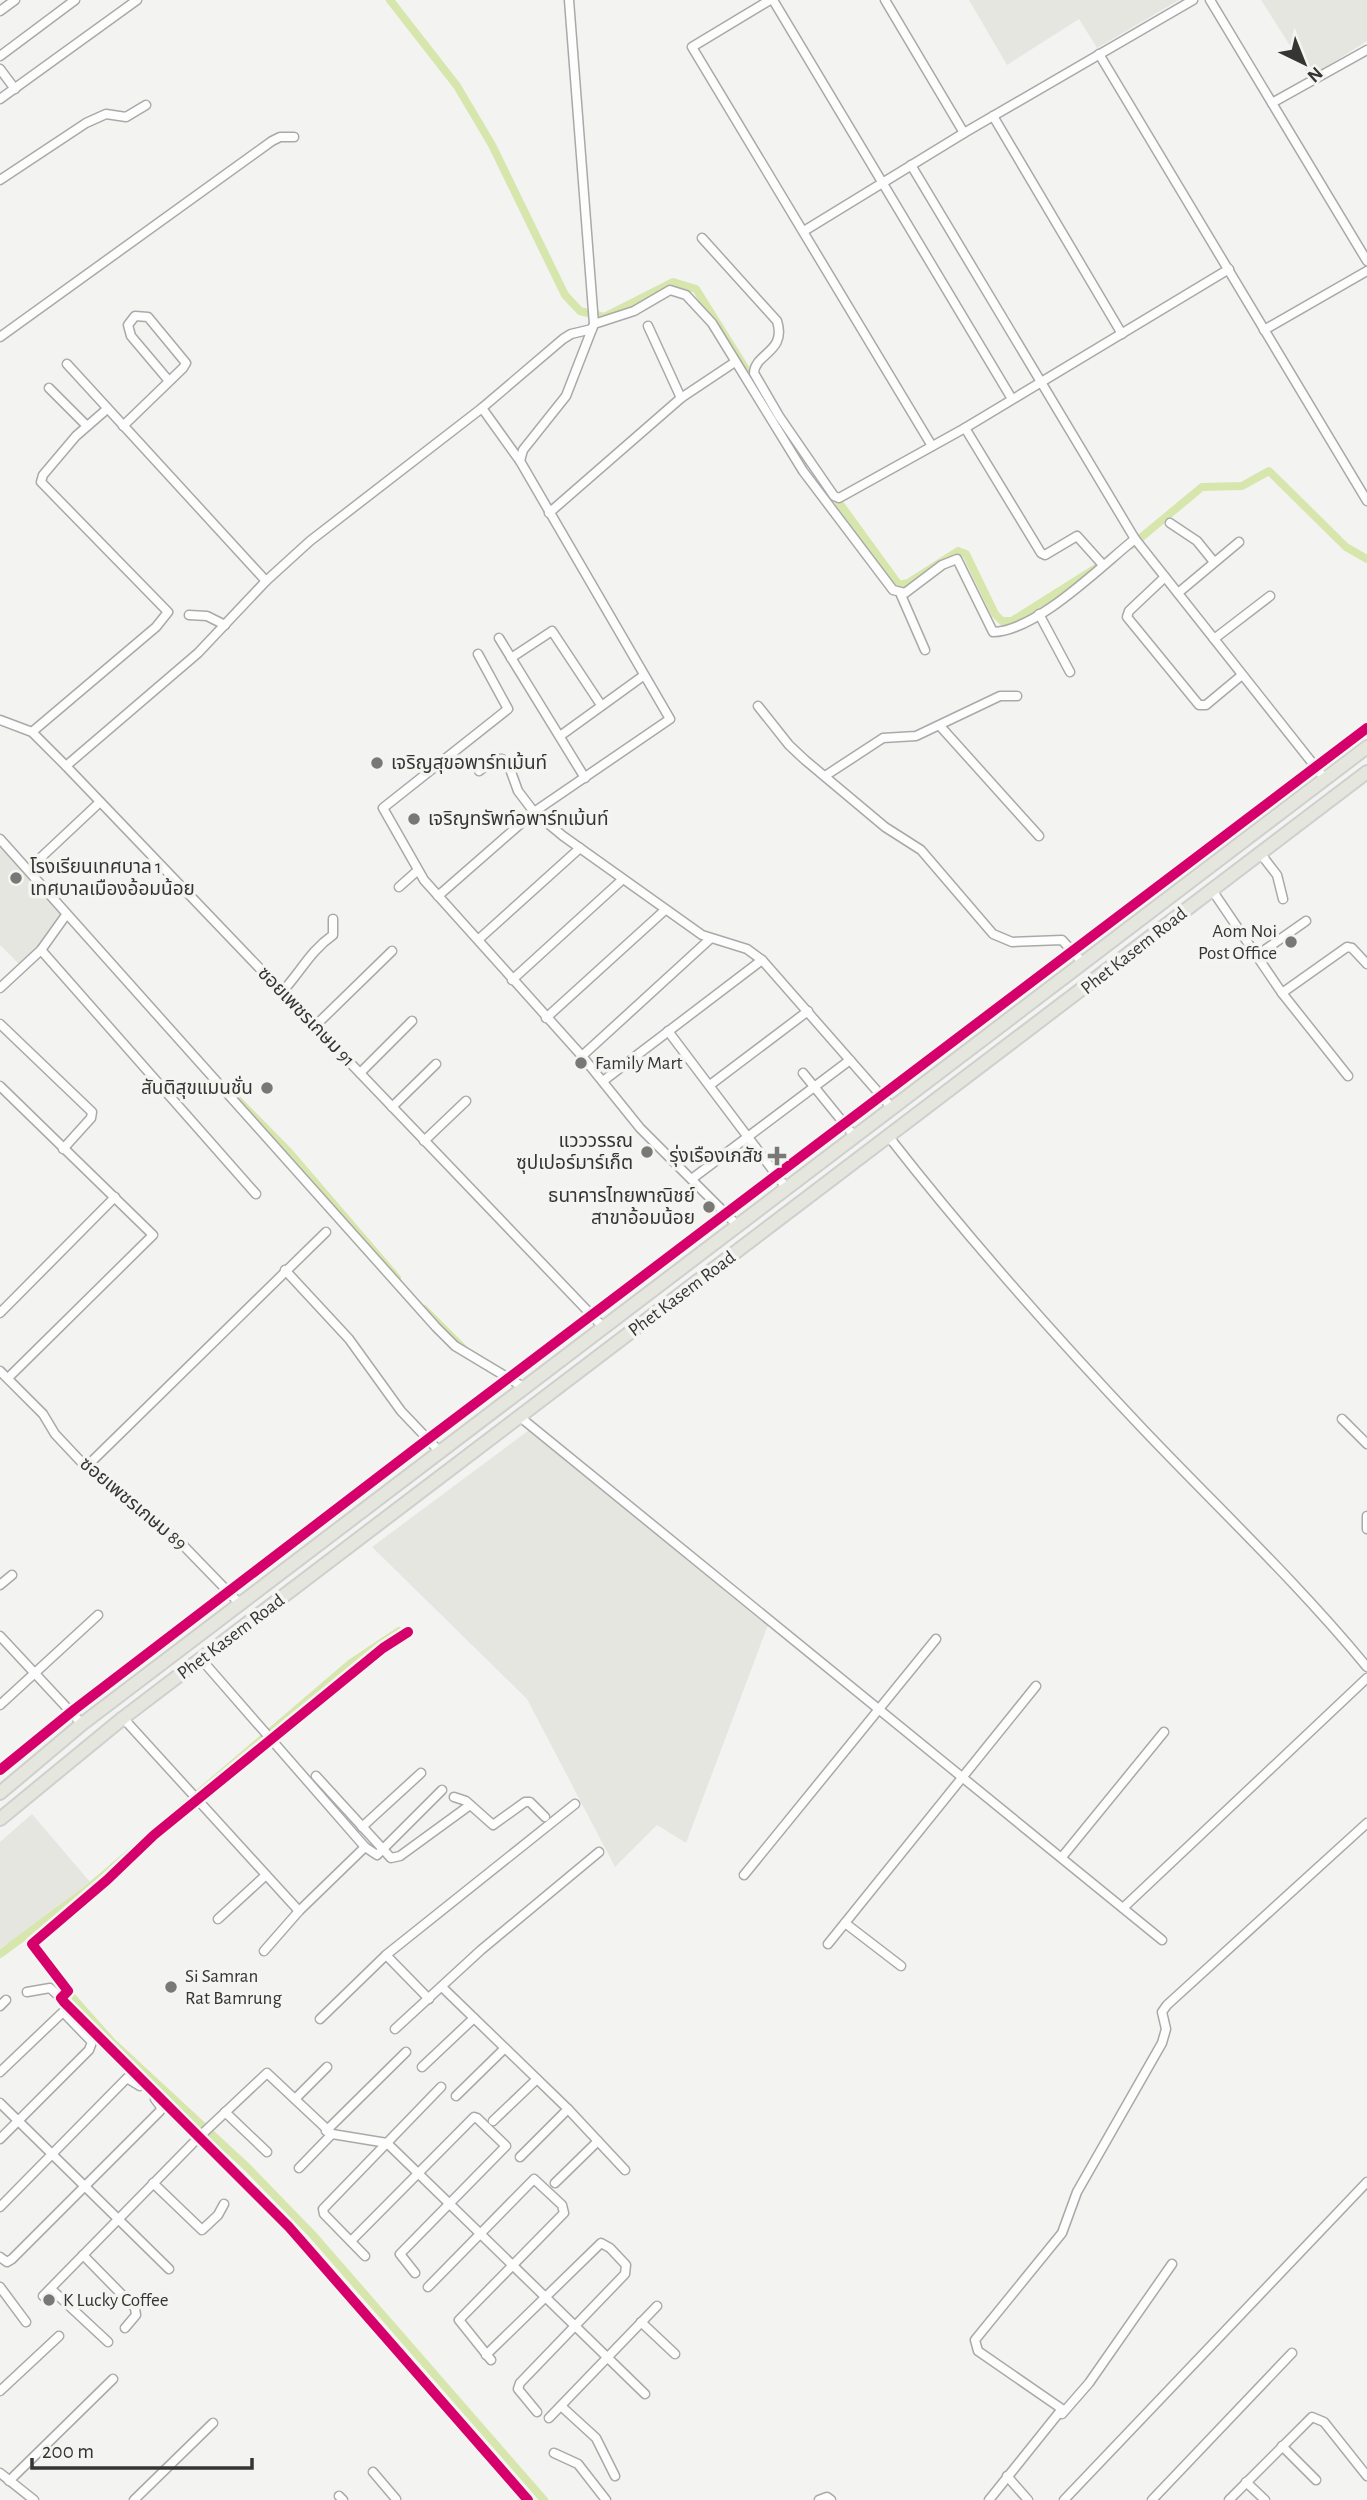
<svg xmlns="http://www.w3.org/2000/svg" width="1367" height="2500" viewBox="0 0 1367 2500" font-family="'Alegreya Sans','Noto Sans Thai',sans-serif">
<rect width="100%" height="100%" fill="#f3f4f2"/>
<g fill="#e4e6df">
<path d="M 969,0 L 1179,0 L 1097,48 L 1079,19 L 1007,65 Z"/>
<path d="M 1261,0 L 1367,0 L 1367,41 L 1310,77 Z"/>
<path d="M 0,841 L 68,918 L 21,966 L 0,945 Z"/>
<path d="M 533,1427 L 771,1617 L 686,1843 L 657,1825 L 615,1867 L 527,1699 L 372,1547 Z"/>
<path d="M 32,1814 L 90,1882 L 37,1925 L 0,1948 L 0,1842 Z"/>
</g>
<g fill="none" stroke-linecap="round" stroke-linejoin="round">
<g stroke="#d7e6ac" stroke-width="8">
<path d="M 390,0 L 457,86 L 492,145 L 565,295 L 580,311 L 604,317 L 673,282 L 696,289 L 769,406"/>
<path d="M 832,493 L 899,585 L 908,583 L 958,551 L 966,554 L 995,614 L 1002,621 L 1012,621 L 1101,565"/>
<path d="M 1132,545 L 1202,487 L 1242,486 L 1269,471 L 1346,547 L 1367,559"/>
<path d="M 233,1095 L 289,1152 L 397,1278"/>
<path d="M 424,1309 L 467,1352"/>
<path d="M 158,1828 L 351,1663 L 399,1631"/>
<path d="M 0,1954 L 84,1892 L 133,1850"/>
<path d="M 63,1987 L 112,2042 L 248,2168 L 312,2234 L 544,2500"/>
</g>
<defs>
<g id="minor">
<path d="M 770,0 L 692,47 L 932,446"/>
<path d="M 773,0 L 1012,399"/>
<path d="M 885,0 L 964,133"/>
<path d="M 1210,0 L 1367,261"/>
<path d="M 0,11 L 15,0"/>
<path d="M 1099,54 L 1367,501"/>
<path d="M 0,56 L 75,0"/>
<path d="M 0,69 L 15,89"/>
<path d="M 0,99 L 137,0"/>
<path d="M 1272,103 L 1367,50"/>
<path d="M 993,116 L 1122,334"/>
<path d="M 911,165 L 1135,539 L 1325,779"/>
<path d="M 0,180 L 86,123 L 106,114 L 126,117 L 146,105"/>
<path d="M 804,231 L 964,133 L 1193,0"/>
<path d="M 702,238 L 777,321 C 787,352 755,353 754,373 L 779,416 L 834,496 L 839,498 L 965,428 L 1229,269"/>
<path d="M 594,324 L 634,311 L 670,290 L 686,295 L 712,323 L 803,471 L 893,590 L 905,593 L 942,565 L 957,559 L 993,632 C 1037,631 1101,566 1135,539"/>
<path d="M 648,326 L 681,398"/>
<path d="M 1264,330 L 1367,271"/>
<path d="M 0,337 L 272,141 L 280,137 L 294,137"/>
<path d="M 67,364 L 266,581"/>
<path d="M 49,388 L 87,426"/>
<path d="M 482,408 L 520,461"/>
<path d="M 123,426 L 183,368 L 186,363 L 148,317 L 135,316 L 128,325 L 131,336 L 169,381"/>
<path d="M 965,428 L 1041,553 L 1045,555 L 1077,536 L 1103,565"/>
<path d="M 549,513 L 681,398 L 735,362"/>
<path d="M 1170,523 L 1197,541 L 1214,562"/>
<path d="M 1165,577 L 1129,611 L 1127,617 L 1199,705 L 1206,705 L 1242,675"/>
<path d="M 1178,593 L 1239,542"/>
<path d="M 901,595 L 925,650"/>
<path d="M 1039,614 L 1070,672"/>
<path d="M 189,615 L 207,616 L 225,625"/>
<path d="M 499,638 L 585,778"/>
<path d="M 1214,639 L 1270,596"/>
<path d="M 478,654 L 508,709 L 383,808 L 424,880 L 582,1056 L 640,1128 L 737,1225"/>
<path d="M 511,658 L 552,631 L 601,705"/>
<path d="M 758,706 L 789,745 L 805,760 L 885,827 L 921,850 L 993,934 L 1012,942 L 1062,940 L 1083,963"/>
<path d="M 0,720 L 32,732 L 66,766 L 604,1328"/>
<path d="M 940,726 L 1039,836"/>
<path d="M 32,732 L 156,627 L 168,612 L 41,482 L 43,475 L 76,436 L 107,409"/>
<path d="M 560,736 L 643,676"/>
<path d="M 66,766 L 198,653 L 266,581 L 310,541 L 482,408 L 563,339 L 571,334 L 592,329"/>
<path d="M 479,771 L 495,759 L 502,759 L 510,769 L 518,791 L 534,812 L 563,836 L 702,935 L 747,949 L 762,960 L 892,1108"/>
<path d="M 825,776 L 883,738 L 916,736 L 1000,696 L 1017,696"/>
<path d="M 0,839 L 436,1327 L 455,1346 L 525,1388"/>
<path d="M 1260,853 L 1277,875 L 1283,899"/>
<path d="M 35,863 L 100,802"/>
<path d="M 399,887 L 417,871"/>
<path d="M 1212,890 L 1282,993 L 1348,1076"/>
<path d="M 438,896 L 534,812 L 670,719 L 520,461 L 523,450 L 566,396 L 594,324 L 569,0"/>
<path d="M 479,939 L 580,848"/>
<path d="M 41,950 L 256,1194"/>
<path d="M 1256,956 L 1306,921"/>
<path d="M 512,980 L 623,879"/>
<path d="M 0,988 L 41,950 L 66,915"/>
<path d="M 281,993 C 300,973 310,951 333,935 L 333,919"/>
<path d="M 1282,993 L 1347,947 L 1352,948 L 1367,964"/>
<path d="M 546,1018 L 665,910"/>
<path d="M 0,1024 L 92,1112 L 91,1118 L 63,1149"/>
<path d="M 314,1027 L 392,951"/>
<path d="M 668,1031 L 787,1189"/>
<path d="M 582,1056 L 710,939"/>
<path d="M 360,1073 L 412,1021"/>
<path d="M 803,1073 L 855,1137"/>
<path d="M 603,1081 L 762,960"/>
<path d="M 710,1085 L 808,1011"/>
<path d="M 0,1086 L 153,1235 L 8,1378"/>
<path d="M 392,1107 L 436,1064"/>
<path d="M 889,1137 C 968,1238 1054,1335 1142,1428 C 1218,1508 1297,1582 1367,1667"/>
<path d="M 424,1141 L 466,1101"/>
<path d="M 693,1178 L 850,1060"/>
<path d="M 285,1270 L 349,1339 L 401,1411 L 441,1453"/>
<path d="M 0,1313 L 115,1197"/>
<path d="M 0,1371 L 43,1414 L 55,1434 L 86,1467 L 178,1540 L 241,1605"/>
<path d="M 520,1417 L 1162,1940"/>
<path d="M 1342,1419 L 1367,1444"/>
<path d="M 86,1467 L 326,1232"/>
<path d="M 1367,1516 L 1367,1529"/>
<path d="M 0,1585 L 12,1575"/>
<path d="M 408,1632 L 383,1648 L 154,1835 L 107,1880 L 32,1944 L 68,1991 L 61,1998 L 64,2002 L 289,2227 L 528,2500"/>
<path d="M 0,1636 L 82,1724"/>
<path d="M 201,1659 L 365,1847"/>
<path d="M 0,1705 L 98,1615"/>
<path d="M 123,1718 L 299,1911"/>
<path d="M 316,1776 L 391,1858 L 400,1856 L 470,1805"/>
<path d="M 454,1797 L 466,1801 L 493,1825 L 525,1802 L 530,1802 L 545,1817"/>
<path d="M 362,1827 L 421,1773"/>
<path d="M 1062,1857 L 1164,1732"/>
<path d="M 744,1875 L 936,1639"/>
<path d="M 1123,1908 L 1367,1678"/>
<path d="M 218,1919 L 266,1875"/>
<path d="M 845,1923 L 901,1966"/>
<path d="M 828,1944 L 1036,1686"/>
<path d="M 264,1951 L 299,1911 L 365,1847 L 377,1855 L 442,1790"/>
<path d="M 386,1955 L 429,1999"/>
<path d="M 442,1987 L 568,2109 L 625,2170"/>
<path d="M 27,1992 L 50,1988 L 61,1998"/>
<path d="M 0,2006 L 6,2000"/>
<path d="M 320,2019 L 386,1955 L 575,1804"/>
<path d="M 395,2029 L 481,1950 L 599,1852"/>
<path d="M 422,2067 L 474,2018"/>
<path d="M 0,2072 L 63,2012 L 92,2042 L 89,2050 L 0,2139"/>
<path d="M 456,2096 L 505,2048"/>
<path d="M 295,2099 L 327,2067"/>
<path d="M 0,2103 L 169,2269"/>
<path d="M 225,2112 L 267,2152"/>
<path d="M 493,2121 L 537,2079"/>
<path d="M 326,2131 L 406,2052"/>
<path d="M 520,2157 L 568,2109"/>
<path d="M 299,2168 L 332,2134"/>
<path d="M 153,2183 L 202,2230 L 218,2215 L 224,2204"/>
<path d="M 555,2183 L 598,2141"/>
<path d="M 0,2207 L 127,2078 L 140,2086"/>
<path d="M 351,2241 L 474,2117 L 477,2118 L 506,2146 L 400,2254 L 415,2273"/>
<path d="M 83,2255 L 135,2308 L 136,2315 L 125,2328"/>
<path d="M 365,2256 L 324,2214 L 323,2209 L 441,2087"/>
<path d="M 0,2257 L 7,2262 L 12,2259 L 160,2111 L 161,2107 L 155,2099"/>
<path d="M 0,2287 L 26,2322"/>
<path d="M 428,2287 L 534,2179 L 562,2205 L 564,2213 L 459,2320 L 491,2360"/>
<path d="M 51,2289 L 108,2342"/>
<path d="M 43,2296 L 199,2137 L 267,2073 L 332,2134 L 387,2143 L 645,2394"/>
<path d="M 641,2322 L 675,2354"/>
<path d="M 486,2355 L 601,2243 L 610,2248 L 626,2265 L 625,2274 L 520,2383 L 518,2389 L 537,2412"/>
<path d="M 0,2391 L 59,2336"/>
<path d="M 561,2406 L 596,2438 L 615,2476"/>
<path d="M 1062,2414 L 1089,2383 L 1172,2264"/>
<path d="M 549,2418 L 657,2306"/>
<path d="M 1282,2446 L 1316,2480"/>
<path d="M 554,2453 L 578,2464 L 606,2500"/>
<path d="M 373,2472 L 396,2499"/>
<path d="M 0,2473 L 34,2500"/>
<path d="M 1007,2476 L 1028,2500"/>
<path d="M 9,2481 L 113,2379"/>
<path d="M 1246,2482 L 1265,2500"/>
<path d="M 339,2496 L 343,2500"/>
<path d="M 134,2500 L 213,2423"/>
<path d="M 819,2500 L 827,2497 L 831,2500"/>
<path d="M 989,2500 L 1062,2409 L 978,2351 L 975,2340 L 1062,2233 L 1077,2192 L 1162,2043 L 1166,2029 L 1162,2012 L 1167,2005 L 1367,1823"/>
<path d="M 1064,2500 L 1367,2182"/>
<path d="M 1152,2500 L 1292,2353"/>
<path d="M 1229,2500 L 1312,2417 L 1324,2422 L 1367,2476"/>
</g>
<g id="primary">
<path d="M 0,1793 L 82,1724 L 1367,747"/>
<path d="M 0,1819 L 123,1718 L 1367,772"/>
</g>
</defs>
<use href="#minor" stroke="#a9aaa8" stroke-width="11"/>
<use href="#primary" stroke="#cfcfce" stroke-width="16"/>
<use href="#minor" stroke="#fdfdfd" stroke-width="8"/>
<use href="#primary" stroke="#e5e6de" stroke-width="12"/>
<defs>
<g id="cycleway">
<path d="M 408,1632 L 383,1648 L 154,1835 L 107,1880 L 32,1944 L 68,1991 L 61,1998 L 64,2002 L 289,2227 L 528,2500"/>
<path d="M 0,1770 L 75,1709 L 428,1439 L 1367,728"/>
</g>
</defs>
<use href="#cycleway" stroke="#f4f5f1" stroke-width="15"/>
<use href="#cycleway" stroke="#d6006c" stroke-width="10"/>
</g>
<g fill="#787876" stroke="#f4f5f1" stroke-width="2.5">
<circle cx="377" cy="763" r="7"/>
<circle cx="414" cy="819" r="7"/>
<circle cx="16" cy="878" r="7"/>
<circle cx="1291" cy="942" r="7"/>
<circle cx="581" cy="1063" r="7"/>
<circle cx="267" cy="1088" r="7"/>
<circle cx="647" cy="1152" r="7"/>
<path d="M773.5 1145.5h7v7h7v7h-7v7h-7v-7h-7v-7h7z"/>
<circle cx="709" cy="1207" r="7"/>
<circle cx="171" cy="1987" r="7"/>
<circle cx="49" cy="2300" r="7"/>
</g>
<g text-anchor="middle" dominant-baseline="central" stroke-width="7" stroke-linejoin="round" paint-order="stroke">
<g font-size="19" fill="#353634" stroke="#f4f5f1" text-anchor="start">
<text x="391" y="763">เจริญสุขอพาร์ทเม้นท์</text>
<text x="428" y="819">เจริญทรัพท์อพาร์ทเม้นท์</text>
<text x="30" y="867">โรงเรียนเทศบาล 1<tspan x="30" dy="22">เทศบาลเมืองอ้อมน้อย</tspan></text>
<text x="1277" y="931" text-anchor="end">Aom Noi<tspan x="1277" dy="22">Post Office</tspan></text>
<text x="595" y="1063">Family Mart</text>
<text x="253" y="1088" text-anchor="end">สันติสุขแมนชั่น</text>
<text x="633" y="1141" text-anchor="end">แวววรรณ<tspan x="633" dy="22">ซุปเปอร์มาร์เก็ต</tspan></text>
<text x="763" y="1156" text-anchor="end">รุ่งเรืองเภสัช</text>
<text x="695" y="1196" text-anchor="end">ธนาคารไทยพาณิชย์<tspan x="695" dy="22">สาขาอ้อมน้อย</tspan></text>
<text x="185" y="1976">Si Samran<tspan x="185" dy="22">Rat Bamrung</tspan></text>
<text x="63" y="2300">K Lucky Coffee</text>
</g>
<g font-size="19" fill="#353634" stroke="#f4f5f1">
<text transform="translate(1134 951) rotate(-38)">Phet Kasem Road</text>
<text transform="translate(306 1017) rotate(46)">ซอยเพชรเกษม 91</text>
<text transform="translate(682 1294) rotate(-37)">Phet Kasem Road</text>
<text transform="translate(133 1504) rotate(40)">ซอยเพชรเกษม 89</text>
<text transform="translate(231 1637) rotate(-37)">Phet Kasem Road</text>
</g>
</g>
<g transform="translate(1304 63) rotate(137)" stroke="#f4f5f1" stroke-width="5" paint-order="stroke">
<path d="M0-5L12 26L0 18L-12 26Z" fill="#353634"/>
<text y="-10" font-size="19" font-weight="bold" text-anchor="middle" fill="#353634">N</text>
</g>
<path d="M32 2458v10h220v-10" fill="none" stroke="#353634" stroke-width="3.5"/>
<text x="42" y="2458" font-size="21" fill="#353634" stroke="#f4f5f1" stroke-width="5" paint-order="stroke">200 m</text>
</svg>
